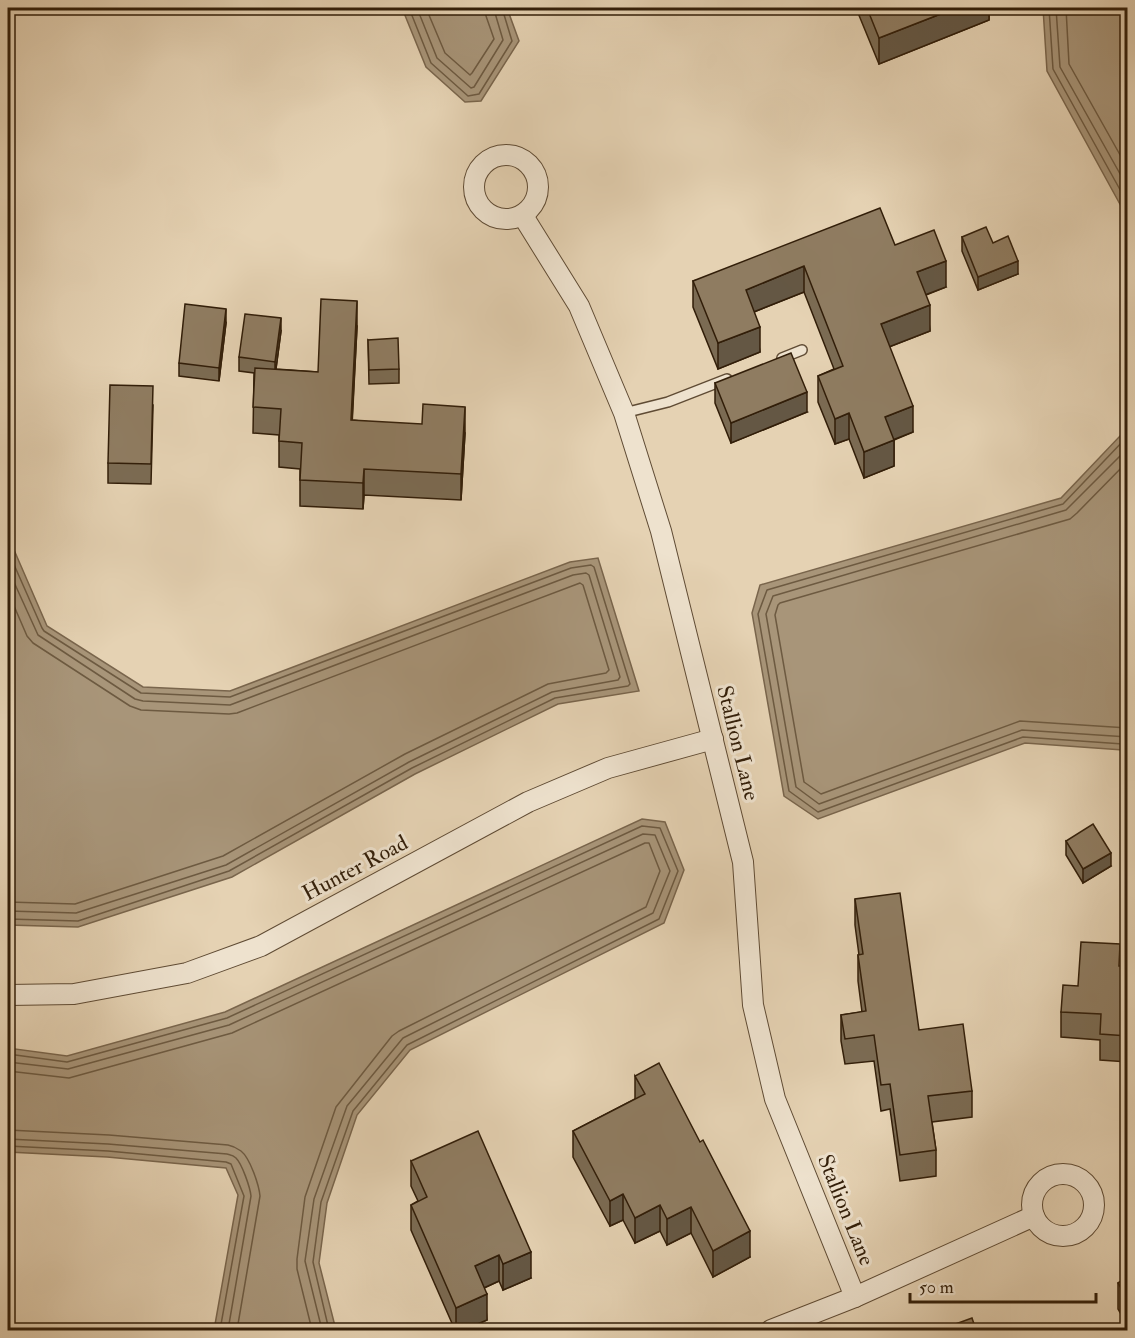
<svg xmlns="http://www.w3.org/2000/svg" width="1135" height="1338" viewBox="0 0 1135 1338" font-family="'IM FELL Double Pica',serif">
<rect width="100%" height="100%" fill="#e5d2b3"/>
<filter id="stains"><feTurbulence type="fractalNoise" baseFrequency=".00333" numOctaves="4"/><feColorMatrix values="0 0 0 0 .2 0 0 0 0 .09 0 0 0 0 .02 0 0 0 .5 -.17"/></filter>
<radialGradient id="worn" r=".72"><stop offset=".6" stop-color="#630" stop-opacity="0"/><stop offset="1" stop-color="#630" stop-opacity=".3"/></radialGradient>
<g fill="#a89579" stroke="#79654c" stroke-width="1.5">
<path d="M 402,8 L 507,8 L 519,41 L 481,101 L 465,102 L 426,67 Z"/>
<path d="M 1043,8 L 1127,8 L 1127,217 L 1047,71 Z"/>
<path d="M 1127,407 L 1127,752 L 1123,750 L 1025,743 L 818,819 L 784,796 L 752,613 L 760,585 L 1061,498 L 1121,435 Z"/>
<path d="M 8,536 L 47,626 L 143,687 L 230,691 L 570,562 L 598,558 L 639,691 L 558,704 L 415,774 L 232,877 L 78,927 L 8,925 Z"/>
<path d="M 642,819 L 665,822 L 684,870 L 664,923 L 410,1050 L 357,1115 L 327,1203 L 319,1263 L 336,1330 L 214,1330 L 238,1195 L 226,1168 L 107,1157 L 8,1152 L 8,1048 L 67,1056 L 225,1012 Z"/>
</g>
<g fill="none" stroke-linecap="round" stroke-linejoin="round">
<g stroke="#6d5a41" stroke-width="1.5">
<path d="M 409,8 L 431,63 L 468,96 L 479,94 L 512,41 L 502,8"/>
<path d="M 417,8 L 437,58 L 471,88 L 474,87 L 503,40 L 495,13 L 494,8"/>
<path d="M 426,8 L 445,53 L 470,75 L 472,73 L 494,39 L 486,16 L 485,8"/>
<path d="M 1049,8 L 1053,69 L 1128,204"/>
<path d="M 1056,8 L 1060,67 L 1128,188"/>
<path d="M 1066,8 L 1069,64 L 1128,169"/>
<path d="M 1128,433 L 1125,439 L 1063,504 L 767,590 L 758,614 L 789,791 L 818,812 L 1023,737 L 1123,744 L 1128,745"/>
<path d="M 1128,448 L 1066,510 L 773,596 L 766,614 L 796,787 L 819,804 L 1022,730 L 1128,737"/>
<path d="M 1128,461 L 1077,513 L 1070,519 L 780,603 L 778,605 L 775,615 L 804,782 L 821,794 L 1020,721 L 1128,728"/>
<path d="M 8,551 L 42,628 L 44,631 L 141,693 L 230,697 L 571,568 L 591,565 L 594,567 L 630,684 L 628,686 L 555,698 L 412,768 L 229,871 L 78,921 L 8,919"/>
<path d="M 8,569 L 38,635 L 135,699 L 143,701 L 230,705 L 573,575 L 586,573 L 589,575 L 620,677 L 618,680 L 552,692 L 409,762 L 226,865 L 76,913 L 8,911"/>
<path d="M 8,592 L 27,636 L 33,643 L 130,706 L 141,710 L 229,714 L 237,713 L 580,583 L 583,585 L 609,670 L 606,673 L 548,684 L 405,754 L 223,856 L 75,904 L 8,902"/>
<path d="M 8,1054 L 67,1062 L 227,1018 L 642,826 L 660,828 L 678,871 L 659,919 L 407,1045 L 353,1111 L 321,1202 L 313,1262 L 329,1330"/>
<path d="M 8,1062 L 68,1069 L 229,1025 L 643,834 L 655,835 L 670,871 L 653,913 L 403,1038 L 347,1106 L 314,1199 L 305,1261 L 322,1330"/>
<path d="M 8,1071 L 69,1078 L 232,1033 L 645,843 L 649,843 L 660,871 L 646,907 L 399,1031 L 392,1036 L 336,1107 L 305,1197 L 297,1259 L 297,1269 L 312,1330"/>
<path d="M 8,1130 L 109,1135 L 228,1145 C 233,1146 237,1148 241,1151 C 250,1158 259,1185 260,1196 L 237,1330"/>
<path d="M 8,1139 L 108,1144 L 227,1154 C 231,1155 233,1155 236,1158 C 242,1164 250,1187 251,1196 L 228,1330"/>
<path d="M 8,1146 L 108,1151 L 226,1162 L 231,1164 L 244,1196 L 220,1330"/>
</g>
<defs>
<g id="service">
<path d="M 782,358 L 802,350"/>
<path d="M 624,413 L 668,402 L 727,379"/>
</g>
<g id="minor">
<circle cx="506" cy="187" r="32"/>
<path d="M 523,216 L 579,306 L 624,413 L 661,531 L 743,862 L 753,1005 L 775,1099 L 855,1297"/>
<path d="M 8,995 L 74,994 L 187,973 L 261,946 L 528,802 L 608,768 L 713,739"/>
<circle cx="1063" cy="1205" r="31"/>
<path d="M 771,1330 L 855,1297 L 1034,1216"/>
</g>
</defs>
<use href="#service" stroke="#5f4b34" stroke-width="12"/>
<use href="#minor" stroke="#5f4b34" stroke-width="22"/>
<use href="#service" stroke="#eee2ce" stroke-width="9"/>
<use href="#minor" stroke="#eee2ce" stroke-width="20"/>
</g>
<g fill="#7b6b53" stroke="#321e09" stroke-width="1.5">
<path d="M 856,8 L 989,8 L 989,20 L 879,64 Z"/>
<path d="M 962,237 L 993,243 L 1018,274 L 978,290 L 962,251 Z"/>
<path d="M 895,245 L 946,287 L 926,295 L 930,331 L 889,347 L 913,432 L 894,440 L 894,466 L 864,478 L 849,439 L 835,444 L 818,402 L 818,376 L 834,369 L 804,292 L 754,312 L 760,352 L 718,369 L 693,307 L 693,281 Z"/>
<path d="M 226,323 L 219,381 L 179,376 L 179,363 Z"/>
<path d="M 357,327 L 352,420 L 465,433 L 461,500 L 364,495 L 363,509 L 300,506 L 300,469 L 279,467 L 279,435 L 253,433 L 254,373 L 239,371 L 239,357 L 281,331 L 276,369 L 318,372 Z"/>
<path d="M 368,340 L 399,369 L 399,383 L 369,384 Z"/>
<path d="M 715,383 L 807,412 L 731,443 L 715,403 Z"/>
<path d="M 153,406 L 151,484 L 108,483 L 108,463 Z"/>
<path d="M 1066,841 L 1111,866 L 1083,883 L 1066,855 Z"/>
<path d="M 855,899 L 919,1030 L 972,1091 L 972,1117 L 932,1122 L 936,1150 L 936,1176 L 900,1181 L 890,1109 L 881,1111 L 874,1061 L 845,1064 L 841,1041 L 841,1015 L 862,1012 L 858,981 L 858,955 L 859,955 L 855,925 Z"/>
<path d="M 1120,966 L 1128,966 L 1128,1062 L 1100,1060 L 1100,1040 L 1061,1037 L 1061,1012 L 1078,986 Z"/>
<path d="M 635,1076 L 750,1257 L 713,1277 L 691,1233 L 667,1245 L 660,1231 L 635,1243 L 623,1220 L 610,1226 L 573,1157 L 573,1131 L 635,1099 Z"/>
<path d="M 411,1161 L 531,1278 L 503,1290 L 499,1281 L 484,1288 L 487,1320 L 463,1330 L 455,1330 L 411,1230 L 411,1205 L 418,1201 L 411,1186 Z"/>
<path d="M 1128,1277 L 1128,1326 L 1118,1309 L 1118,1283 Z"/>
</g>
<g fill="#645744" stroke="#321e09" stroke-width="1.5">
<path d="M 956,8 L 989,8 L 989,20 L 879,64 L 879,38 Z"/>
<path d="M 946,261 L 946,287 L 917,298 L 917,272 Z"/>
<path d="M 1018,261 L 1018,274 L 978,290 L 978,277 Z"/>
<path d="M 804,266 L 804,292 L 746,315 L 746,290 Z"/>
<path d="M 357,301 L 357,327 L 351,446 L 351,420 Z"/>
<path d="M 930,305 L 930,331 L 881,350 L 881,324 Z"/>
<path d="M 226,309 L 226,323 L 219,381 L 219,368 Z"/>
<path d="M 281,318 L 281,331 L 275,376 L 275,362 Z"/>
<path d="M 760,327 L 760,352 L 718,369 L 718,343 Z"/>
<path d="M 807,392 L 807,412 L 731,443 L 731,423 Z"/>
<path d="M 913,406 L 913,432 L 885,443 L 885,417 Z"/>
<path d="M 465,407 L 465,433 L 461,500 L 461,474 Z"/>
<path d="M 849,413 L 849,439 L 835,444 L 835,419 Z"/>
<path d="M 894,440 L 894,466 L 864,478 L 864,452 Z"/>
<path d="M 364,469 L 364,495 L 363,509 L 363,483 Z"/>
<path d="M 1111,853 L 1111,866 L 1083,883 L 1083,869 Z"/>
<path d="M 623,1194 L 623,1220 L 610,1226 L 610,1201 Z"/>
<path d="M 660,1205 L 660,1231 L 635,1243 L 635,1218 Z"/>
<path d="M 691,1207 L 691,1233 L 667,1245 L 667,1219 Z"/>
<path d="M 750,1231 L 750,1257 L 713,1277 L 713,1251 Z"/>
<path d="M 531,1252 L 531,1278 L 503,1290 L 503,1264 Z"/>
<path d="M 499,1255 L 499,1281 L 475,1292 L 475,1266 Z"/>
<path d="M 487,1294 L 487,1320 L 463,1330 L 456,1330 L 456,1308 Z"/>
</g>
<g fill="#8f7c61" stroke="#321e09" stroke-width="1.5">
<path d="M 867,8 L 956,8 L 879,38 Z"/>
<path d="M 880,208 L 895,245 L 934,230 L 946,261 L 917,272 L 930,305 L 881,324 L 913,406 L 885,417 L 894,440 L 864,452 L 849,413 L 835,419 L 818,376 L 843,366 L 804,266 L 746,290 L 760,327 L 718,343 L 693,281 Z"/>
<path d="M 986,227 L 993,243 L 1008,236 L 1018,261 L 978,277 L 962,237 Z"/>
<path d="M 321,299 L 357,301 L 351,420 L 422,424 L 423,404 L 465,407 L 461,474 L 364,469 L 363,483 L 300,480 L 302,443 L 279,441 L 281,409 L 253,407 L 255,368 L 318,372 Z"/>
<path d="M 185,304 L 226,309 L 219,368 L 179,363 Z"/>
<path d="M 245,314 L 281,318 L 275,362 L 239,357 Z"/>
<path d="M 398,338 L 399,369 L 369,370 L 368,340 Z"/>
<path d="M 791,353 L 807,392 L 731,423 L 715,383 Z"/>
<path d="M 110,385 L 153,386 L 151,464 L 108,463 Z"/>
<path d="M 1093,824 L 1111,853 L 1083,869 L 1066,841 Z"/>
<path d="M 900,893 L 919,1030 L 963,1024 L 972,1091 L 928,1096 L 936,1150 L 900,1155 L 890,1084 L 881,1085 L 874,1035 L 845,1039 L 841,1015 L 866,1011 L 858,955 L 863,954 L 855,899 Z"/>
<path d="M 1081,942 L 1120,944 L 1119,966 L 1128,966 L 1128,1036 L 1100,1034 L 1101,1014 L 1061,1012 L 1063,985 L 1078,986 Z"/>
<path d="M 659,1063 L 700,1142 L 703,1140 L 750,1231 L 713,1251 L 691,1207 L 667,1219 L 660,1205 L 635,1218 L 623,1194 L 610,1201 L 573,1131 L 645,1094 L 635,1076 Z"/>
<path d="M 478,1131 L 531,1252 L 503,1264 L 499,1255 L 475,1266 L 487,1294 L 456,1308 L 411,1205 L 427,1197 L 411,1161 Z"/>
<path d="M 1128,1277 L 1128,1300 L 1118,1283 Z"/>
<path d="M 972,1318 L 976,1330 L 939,1330 Z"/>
<path d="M 997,1328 L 998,1330 L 990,1330 Z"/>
</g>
<g text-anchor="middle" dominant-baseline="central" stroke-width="6" stroke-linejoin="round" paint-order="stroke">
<g font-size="22" fill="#321e09" stroke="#eee2ce">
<text transform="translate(738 743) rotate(76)">Stallion Lane</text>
<text transform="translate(355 868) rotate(-28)">Hunter Road</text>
<text transform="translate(846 1210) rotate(68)">Stallion Lane</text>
</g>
</g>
<rect width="1135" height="1338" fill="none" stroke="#e5d2b3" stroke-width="30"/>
<rect x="9" y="9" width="1117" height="1320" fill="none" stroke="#321e09" stroke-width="3"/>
<rect x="15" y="15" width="1105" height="1308" fill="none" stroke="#321e09" stroke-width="1.5"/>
<path d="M910 1293v9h186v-9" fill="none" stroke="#321e09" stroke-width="3"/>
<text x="919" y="1293" font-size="18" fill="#321e09" stroke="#eee2ce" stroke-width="4.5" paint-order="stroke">50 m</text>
<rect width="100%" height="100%" filter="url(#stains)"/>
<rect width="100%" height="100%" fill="url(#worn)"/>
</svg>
